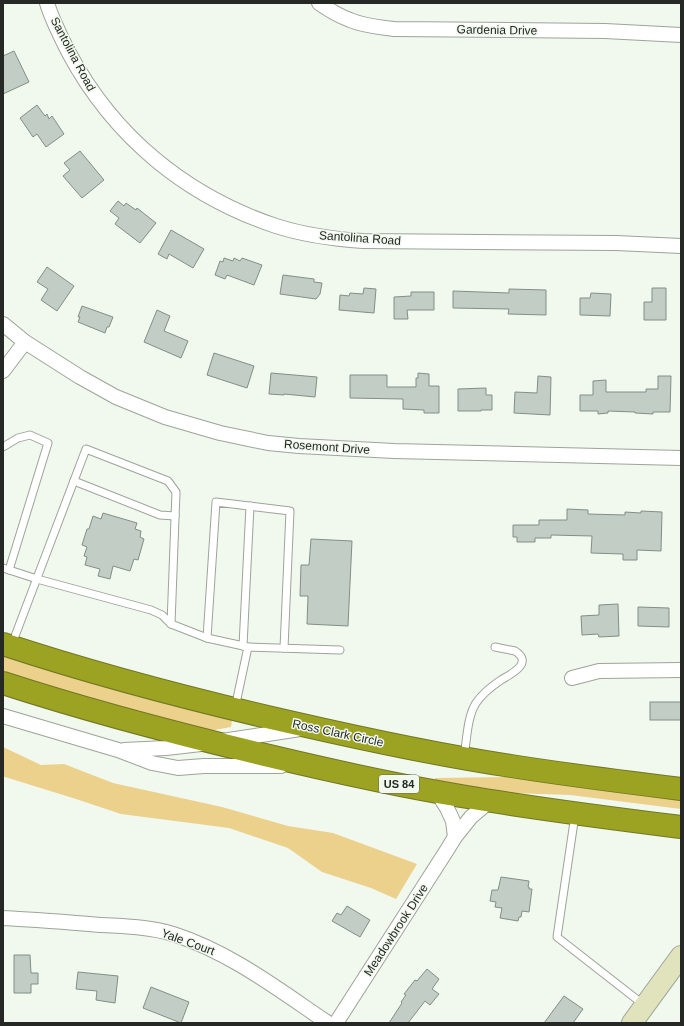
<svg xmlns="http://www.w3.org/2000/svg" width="684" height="1026" viewBox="0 0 684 1026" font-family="Arial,sans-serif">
<rect width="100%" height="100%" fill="#f1f9ee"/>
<g fill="#ebd18c">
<path d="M 3,655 L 126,692 L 232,720 L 231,727 L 209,731 L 123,708 L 3,672 Z"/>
<path d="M 3,747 L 41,765 L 64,764 L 113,783 L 222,807 L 288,826 L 333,833 L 417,864 L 396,899 L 371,888 L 322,872 L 288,848 L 229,828 L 121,814 L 76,799 L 5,777 L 3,776 Z"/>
<path d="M 509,777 L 571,786 L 681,800 L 681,809 L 570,795 L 511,793 L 435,780 L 435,778 Z"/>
</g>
<g fill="#c2cdc6" stroke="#838e87">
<path d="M 14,51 L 29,82 L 3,94 L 3,56 Z"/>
<path d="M 37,105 L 45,116 L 47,114 L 49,119 L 52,116 L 64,134 L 46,147 L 37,134 L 33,137 L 20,118 Z"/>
<path d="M 80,151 L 104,180 L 82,198 L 63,176 L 70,170 L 64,163 Z"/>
<path d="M 118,201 L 124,206 L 126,203 L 136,210 L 137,208 L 156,223 L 140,243 L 115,224 L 119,218 L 110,211 Z"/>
<path d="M 171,230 L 204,249 L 193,268 L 169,254 L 167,259 L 158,254 Z"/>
<path d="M 224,258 L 233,261 L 234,258 L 240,261 L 242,258 L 262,265 L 254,285 L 227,275 L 225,279 L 215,275 L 220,261 L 223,262 Z"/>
<path d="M 47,267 L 74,286 L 57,311 L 41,300 L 48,289 L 37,282 Z"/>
<path d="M 283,275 L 314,279 L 314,282 L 322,283 L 320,294 L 316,299 L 280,294 Z"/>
<path d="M 364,288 L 376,289 L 374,313 L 339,310 L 340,295 L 349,296 L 350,293 L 363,294 Z"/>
<path d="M 652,288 L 666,288 L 666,320 L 644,320 L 644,302 L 652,302 Z"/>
<path d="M 509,289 L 546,290 L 546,315 L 508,314 L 509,309 L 453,308 L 453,291 L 509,293 Z"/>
<path d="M 411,292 L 434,292 L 434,310 L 407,310 L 408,319 L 394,319 L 394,297 L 411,296 Z"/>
<path d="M 591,293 L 611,294 L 610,316 L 580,315 L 580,298 L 590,298 Z"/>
<path d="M 82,306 L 113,317 L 109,327 L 107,327 L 105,333 L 78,322 L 80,317 L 78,317 Z"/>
<path d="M 157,310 L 170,316 L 164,331 L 188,341 L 181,358 L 144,342 Z"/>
<path d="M 214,353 L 254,366 L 247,388 L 207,375 Z"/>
<path d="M 271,373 L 317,377 L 315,397 L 284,394 L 284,395 L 269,394 Z"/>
<path d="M 418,373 L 429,374 L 429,386 L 439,386 L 439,413 L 424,413 L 424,410 L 403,409 L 403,399 L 350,398 L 350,375 L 387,375 L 387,387 L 416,387 L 416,378 L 418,378 Z"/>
<path d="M 538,376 L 551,377 L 550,415 L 514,413 L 515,392 L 537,393 Z"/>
<path d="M 658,376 L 671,376 L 670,412 L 653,412 L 653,414 L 635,413 L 635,412 L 608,411 L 608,413 L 598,414 L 598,411 L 580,411 L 580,395 L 593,395 L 593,381 L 606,380 L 606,392 L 646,392 L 646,389 L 658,389 Z"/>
<path d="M 486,388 L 486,395 L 492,395 L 492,410 L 481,410 L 481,411 L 458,411 L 458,389 Z"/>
<path d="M 567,509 L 588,510 L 588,514 L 625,515 L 625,512 L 641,513 L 641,511 L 662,512 L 661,551 L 637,550 L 637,560 L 623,560 L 623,554 L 591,553 L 592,536 L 551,535 L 551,538 L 535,538 L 535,542 L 517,542 L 517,537 L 513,537 L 513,525 L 539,525 L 539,520 L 567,520 Z"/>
<path d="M 103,513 L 137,523 L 135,529 L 141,531 L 140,537 L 144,539 L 138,560 L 134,559 L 130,571 L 113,566 L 110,579 L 98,576 L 100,569 L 85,565 L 87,557 L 84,556 L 87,547 L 82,545 L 87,529 L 89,529 L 93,516 L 101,519 Z"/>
<path d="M 311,539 L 352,541 L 348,626 L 307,624 L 308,596 L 300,596 L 301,565 L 309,565 Z"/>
<path d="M 618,604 L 619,636 L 599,637 L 598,634 L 582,635 L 581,616 L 599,615 L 599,605 Z"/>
<path d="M 638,607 L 669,608 L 669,627 L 638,626 Z"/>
<rect x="650" y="702" width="31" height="18"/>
<path d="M 501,877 L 529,881 L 528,887 L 529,887 L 529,889 L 532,889 L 529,912 L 522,911 L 521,917 L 519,917 L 518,921 L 500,918 L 502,908 L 495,907 L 496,902 L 490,901 L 492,890 L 498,890 Z"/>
<path d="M 347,906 L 370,920 L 360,937 L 332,921 L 337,913 L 341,915 Z"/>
<path d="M 14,955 L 30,955 L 31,973 L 38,973 L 38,984 L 31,984 L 31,993 L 14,993 Z"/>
<path d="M 427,969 L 439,979 L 432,989 L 439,994 L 430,1005 L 425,1001 L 408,1023 L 389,1023 L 402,1003 L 401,1002 L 406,995 L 404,994 L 415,980 L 417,981 Z"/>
<path d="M 78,972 L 118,976 L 115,1003 L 96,1000 L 97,991 L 76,989 Z"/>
<path d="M 151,987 L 189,1002 L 181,1023 L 143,1008 Z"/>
<path d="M 564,996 L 583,1009 L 573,1023 L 544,1023 Z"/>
</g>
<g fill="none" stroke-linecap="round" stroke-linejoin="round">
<defs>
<g id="lane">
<path d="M 3,447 L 18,438 L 30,435 L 48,443 L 9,570"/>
<path d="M 74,481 L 160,515 L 175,516"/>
<path d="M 3,568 L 37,579 L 151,610 L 162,615 L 171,624 L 176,492 L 168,481 L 86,449 C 61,514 37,579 12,644"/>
<path d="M 171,624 L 207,638"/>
<path d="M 243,646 L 250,506"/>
<path d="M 248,647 L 207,638 L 216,502 L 290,511 L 284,648"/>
<path d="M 235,708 L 248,647 L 340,650"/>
<path d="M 464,756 C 467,740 467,717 476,703 C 482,694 492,686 501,680 C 511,674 534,663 515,651 L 495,647"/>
<path d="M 575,815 L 557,937 L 644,1005"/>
</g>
<g id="street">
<path d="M 47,3 C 52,20 61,37 69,53 C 114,137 186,196 276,226 C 304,235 333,239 363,241 L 616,243 L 681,246"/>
<path d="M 319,3 C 329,10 339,16 350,20 C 364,26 379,27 394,29 L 605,31 L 681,35"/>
<path d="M 3,324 L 25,342 L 80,377 L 116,397 L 165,417 L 220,433 L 268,443 L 299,446 L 394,451 L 681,458"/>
<path d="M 3,371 L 25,342"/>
<path d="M 572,678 L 599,671 L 681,670"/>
<path d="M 3,716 L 118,750 L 152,763 L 178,768 L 204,766 L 281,766"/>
<path d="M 222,741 L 300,729"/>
<path d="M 124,750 L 166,748 L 201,744"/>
<path d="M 437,792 L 447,808 L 453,821 L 455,837"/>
<path d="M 3,918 C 35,920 68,922 100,925 C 124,926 150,927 173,934 C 230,952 279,990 328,1023"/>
<path d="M 336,1023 L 447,850 L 455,837 L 471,817 L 490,801"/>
</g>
<path id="secondary" d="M 632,1023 L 681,956"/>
<g id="highway">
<path d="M 3,644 C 97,675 193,700 289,722 C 363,739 437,755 511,766 C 568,775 624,782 681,789"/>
<path d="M 3,683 C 89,711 177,734 265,755 C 332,771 399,786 467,797 C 538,809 609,818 681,827"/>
</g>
</defs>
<use href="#lane" stroke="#9da49a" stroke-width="9"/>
<use href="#street" stroke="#9da49a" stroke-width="16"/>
<use href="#secondary" stroke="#9da49a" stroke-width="22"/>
<use href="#highway" stroke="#727722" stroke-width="24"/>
<use href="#lane" stroke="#fff" stroke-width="7"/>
<use href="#street" stroke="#fff" stroke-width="14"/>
<use href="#secondary" stroke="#e1e3bc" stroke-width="20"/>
<use href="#highway" stroke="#9ca221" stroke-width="22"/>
</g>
<g text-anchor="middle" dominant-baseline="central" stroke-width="3" stroke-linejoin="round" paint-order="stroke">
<rect fill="#f1f9ee" stroke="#626761" stroke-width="1" x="379" y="775" width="40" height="18" rx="3"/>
<g font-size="11" font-weight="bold" fill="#252824">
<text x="399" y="784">US 84</text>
</g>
<g font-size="12" fill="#252824" stroke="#f1f9ee">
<text transform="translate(497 30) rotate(1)">Gardenia Drive</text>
<text transform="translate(73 54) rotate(62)">Santolina Road</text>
<text transform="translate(360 238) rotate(4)">Santolina Road</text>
<text transform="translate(327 447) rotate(4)">Rosemont Drive</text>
<text transform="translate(338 733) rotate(12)">Ross Clark Circle</text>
<text transform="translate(396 930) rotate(-57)">Meadowbrook Drive</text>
<text transform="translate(188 942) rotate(20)">Yale Court</text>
</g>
</g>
<rect width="684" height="1026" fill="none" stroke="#252824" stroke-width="8"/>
</svg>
